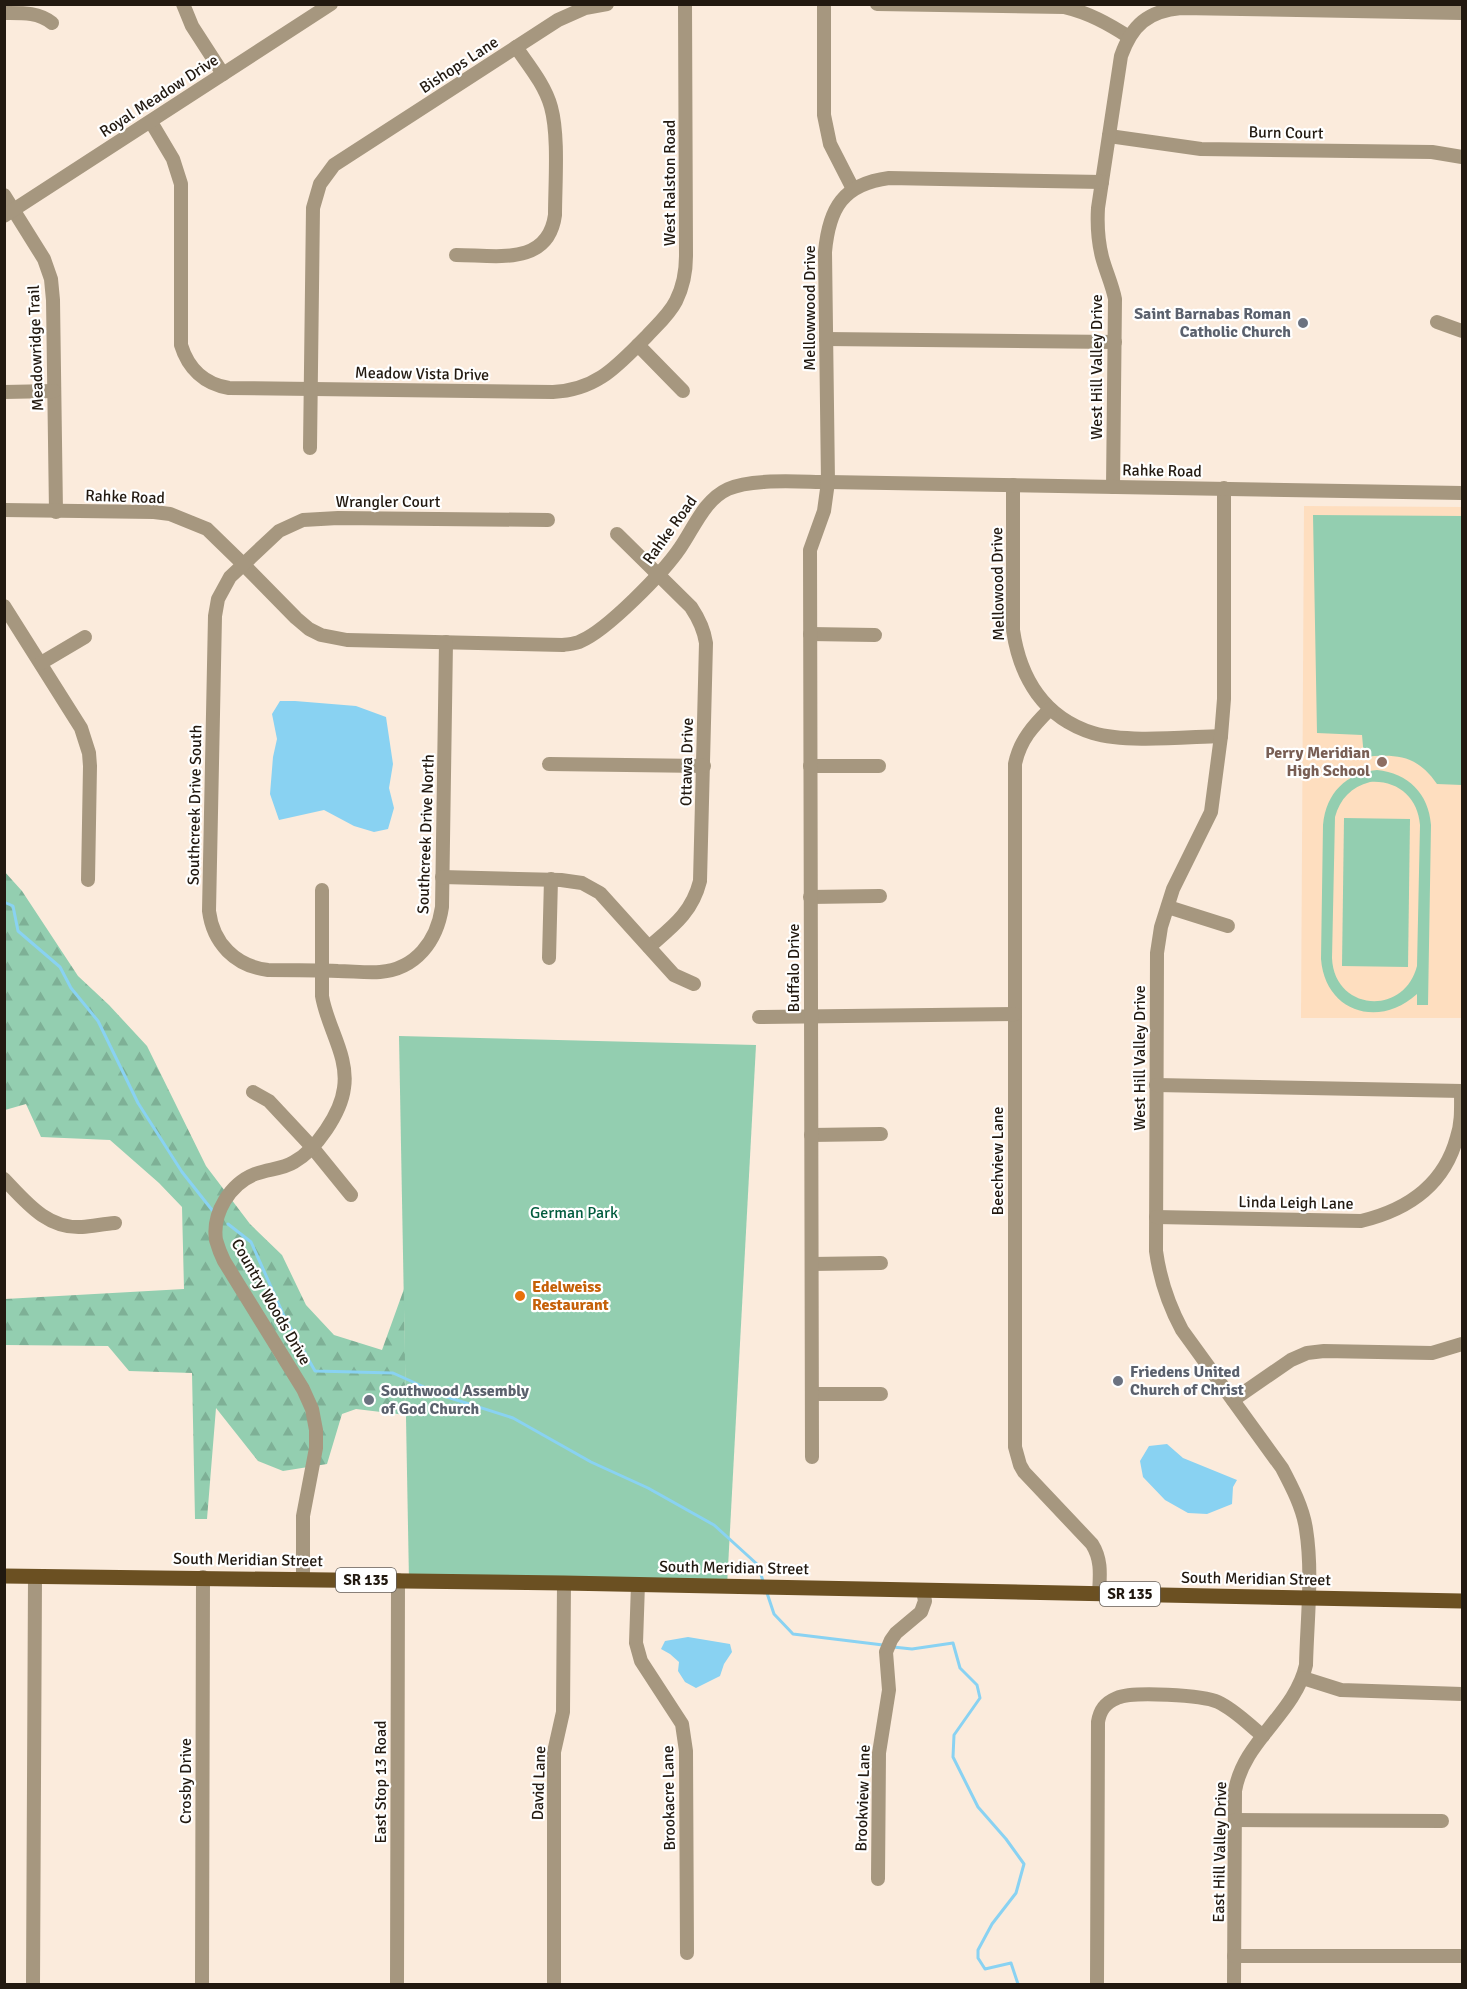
<svg xmlns="http://www.w3.org/2000/svg" width="1467" height="1989" viewBox="0 0 1467 1989" font-family="Signika,sans-serif">
<defs>
<pattern id="forest-firs" width="22" height="20" patternUnits="userSpaceOnUse" patternTransform="scale(1.5)"><rect width="22" height="20" fill="#93ceb0"/><path d="M5 1l3.5 6h-7zM16 11l3.5 6h-7z" fill="#7eb096"/></pattern>
</defs>
<rect width="100%" height="100%" fill="#fbebdc"/>
<path fill="#fedebf" d="M 1304,506 L 1462,507 L 1462,1018 L 1301,1018 Z"/>
<path fill="url(#forest-firs)" d="M 4,871 L 22,891 L 78,976 L 109,1005 L 147,1046 L 206,1166 L 250,1224 L 282,1255 L 306,1305 L 334,1335 L 382,1350 L 404,1289 L 406,1415 L 356,1409 L 342,1414 L 327,1464 L 283,1471 L 258,1461 L 216,1408 L 207,1519 L 195,1519 L 192,1373 L 129,1371 L 108,1346 L 5,1345 L 5,1299 L 184,1289 L 182,1207 L 159,1183 L 110,1140 L 41,1137 L 26,1104 L 5,1110 Z"/>
<g fill="#93ceb0" fill-rule="evenodd">
<path d="M 1313,515 L 1462,516 L 1462,785 L 1437,784 C 1417,755 1397,754 1364,757 L 1362,735 L 1317,733 Z"/>
<path d="M 1377,770 C 1408,773 1429,794 1431,825 L 1428,1005 L 1417,1005 L 1417,994 C 1379,1029 1325,1012 1321,959 L 1323,825 C 1326,793 1346,773 1377,770 ZM 1370,782 C 1398,780 1418,798 1420,825 L 1417,966 C 1404,1017 1334,1011 1332,958 L 1335,817 C 1340,799 1351,787 1370,782 Z"/>
<path d="M 1344,818 L 1410,819 L 1408,967 L 1342,966 Z"/>
<path d="M 399,1036 L 756,1045 L 727,1586 L 409,1581 Z"/>
</g>
<g fill="#89d2f2">
<path d="M 280,701 L 295,701 L 356,706 L 386,717 L 393,764 L 389,788 L 394,808 L 388,829 L 374,832 L 354,826 L 324,810 L 279,820 L 270,794 L 273,757 L 277,739 L 272,714 Z"/>
<path d="M 1167,1444 L 1183,1458 L 1237,1480 L 1233,1487 L 1232,1504 L 1207,1514 L 1188,1513 L 1165,1500 L 1143,1477 L 1140,1461 L 1149,1446 Z"/>
<path d="M 688,1637 L 730,1644 L 732,1652 L 724,1664 L 720,1676 L 696,1688 L 685,1682 L 678,1671 L 679,1662 L 670,1654 L 661,1649 L 665,1641 Z"/>
</g>
<g fill="none" stroke-linecap="round" stroke-linejoin="round">
<g stroke="#89d2f2" stroke-width="3">
<path d="M 4,902 L 13,906 L 18,931 L 60,967 L 71,988 L 98,1021 L 138,1103 L 182,1172 L 212,1210"/>
<path d="M 228,1224 L 251,1242 L 285,1318 L 315,1371 L 393,1373 L 444,1396 L 513,1418 L 591,1462 L 648,1488 L 714,1525 L 758,1565 L 763,1581"/>
<path d="M 767,1593 L 774,1614 L 793,1634 L 883,1645"/>
<path d="M 893,1647 L 912,1649 L 953,1643 L 960,1668 L 977,1685 L 980,1698 L 954,1735 L 953,1757 L 978,1807 L 1006,1839 L 1024,1864 L 1016,1893 L 992,1924 L 978,1950 L 978,1958 L 985,1969 L 1011,1963 L 1018,1984"/>
</g>
<g stroke="#a6977f" stroke-width="14">
<path d="M 183,4 L 192,26 L 223,74"/>
<path d="M 824,4 L 824,115 L 830,144 L 853,189"/>
<path d="M 877,4 L 1064,7 C 1089,13 1107,23 1129,37"/>
<path d="M 4,13 C 22,13 38,12 52,23"/>
<path d="M 151,122 L 173,159 L 181,184 L 181,345 C 188,368 204,384 229,388 L 553,392 C 597,390 617,366 646,337 C 656,326 669,315 676,301 C 683,287 686,272 686,256 L 685,4"/>
<path d="M 1109,136 L 1201,149 L 1432,152 L 1462,157"/>
<path d="M 4,195 L 44,259 L 51,279 L 53,300 L 56,512"/>
<path d="M 4,216 L 331,4"/>
<path d="M 456,255 C 495,255 548,267 555,215 C 555,184 559,136 551,107 C 545,85 529,66 516,47"/>
<path d="M 1437,322 L 1462,331"/>
<path d="M 826,339 L 1115,342"/>
<path d="M 638,345 L 683,391"/>
<path d="M 4,392 L 54,391"/>
<path d="M 310,448 L 313,208 L 320,184 L 334,165 L 558,20 L 585,8 L 607,4"/>
<path d="M 1013,485 L 1013,630 C 1020,678 1044,718 1093,733 C 1126,743 1185,737 1221,736"/>
<path d="M 1113,487 L 1115,299 C 1112,284 1106,272 1102,257 C 1098,241 1097,225 1098,208 L 1121,56 C 1132,25 1148,11 1181,8 L 1462,13"/>
<path d="M 1224,488 L 1224,699 L 1221,736 L 1211,812 L 1173,889 L 1161,927 L 1157,953 L 1156,1251 C 1160,1280 1168,1304 1182,1330 L 1282,1468 C 1292,1487 1303,1508 1306,1529 C 1313,1573 1307,1620 1306,1665 C 1295,1714 1243,1741 1235,1791 L 1234,1984"/>
<path d="M 4,510 L 154,512 L 170,514 L 207,529 L 243,564 L 296,618 L 309,629 L 321,635 L 347,640 L 563,645 C 569,644 576,644 581,641 C 607,630 663,573 680,548 C 694,528 704,500 728,489 C 752,478 801,482 828,482 L 1462,493"/>
<path d="M 617,534 L 691,607 C 699,619 704,629 706,643 L 700,881 C 692,913 672,927 649,947"/>
<path d="M 4,606 L 81,728 L 89,753 L 90,766 L 88,880"/>
<path d="M 810,634 L 875,635"/>
<path d="M 446,642 L 442,907 C 437,941 416,969 380,972 C 366,973 351,971 338,971 C 314,970 291,970 268,970 C 235,966 213,943 209,911 L 215,616 L 218,599 L 230,577 L 279,531 L 303,520 L 338,518 L 548,520"/>
<path d="M 41,663 L 85,637"/>
<path d="M 1050,709 C 1033,726 1020,740 1015,764 L 1015,1447 L 1020,1465 L 1024,1472 L 1092,1544 C 1102,1560 1100,1575 1099,1594"/>
<path d="M 549,764 L 704,766"/>
<path d="M 810,766 L 879,766"/>
<path d="M 442,877 L 561,880 L 582,883 L 600,893 L 674,975 L 694,984"/>
<path d="M 810,897 L 880,896"/>
<path d="M 1168,907 L 1228,926"/>
<path d="M 549,958 L 551,879"/>
<path d="M 759,1017 L 1015,1014"/>
<path d="M 1156,1085 L 1462,1091"/>
<path d="M 253,1092 L 269,1101 L 312,1147 L 351,1195"/>
<path d="M 811,1135 L 881,1134"/>
<path d="M 4,1179 C 26,1202 47,1229 82,1227 C 93,1226 104,1224 115,1223"/>
<path d="M 1156,1217 L 1361,1221 C 1407,1210 1444,1186 1457,1137 C 1462,1122 1461,1107 1461,1091"/>
<path d="M 812,1264 L 881,1263"/>
<path d="M 812,1394 L 881,1394"/>
<path d="M 1233,1400 L 1291,1360 L 1307,1353 L 1324,1351 L 1432,1353 L 1462,1344"/>
<path d="M 812,1457 L 810,550 L 824,511 L 828,482 L 825,252 C 829,208 843,184 889,178 L 1102,182"/>
<path d="M 303,1578 L 303,1516 L 316,1448 L 316,1430 L 312,1409 L 303,1389 L 224,1261 C 221,1255 218,1247 216,1240 C 212,1213 230,1184 255,1174 C 268,1169 283,1169 294,1162 C 316,1150 341,1113 344,1088 C 349,1056 327,1027 322,996 L 322,890"/>
<path d="M 638,1584 L 636,1643 L 641,1661 L 682,1724 L 686,1751 L 687,1953"/>
<path d="M 1303,1678 L 1341,1690 L 1462,1694"/>
<path d="M 1235,1820 L 1442,1821"/>
<path d="M 878,1879 L 879,1753 L 889,1690 L 886,1652 L 891,1640 L 896,1633 L 921,1612 L 925,1601 L 923,1590"/>
<path d="M 1234,1956 L 1462,1956"/>
<path d="M 33,1984 L 35,1577"/>
<path d="M 202,1984 L 203,1577"/>
<path d="M 397,1984 L 398,1580"/>
<path d="M 554,1984 L 554,1752 L 563,1712 L 564,1583"/>
<path d="M 1097,1984 L 1098,1722 C 1100,1710 1105,1703 1117,1698 C 1132,1691 1203,1695 1218,1702 C 1235,1710 1248,1724 1263,1736"/>
</g>
<path stroke="#6b5022" stroke-width="15" d="M 4,1576 L 564,1583 L 1462,1601"/>
</g>
<g fill="#6b7280" stroke="#fff" stroke-width="2">
<circle cx="1303" cy="323" r="6"/>
<circle cx="1118" cy="1381" r="6"/>
<circle cx="369" cy="1400" r="6"/>
</g>
<circle fill="#8d6e63" stroke="#fff" stroke-width="2" cx="1382" cy="762" r="6"/>
<circle fill="#e8710a" stroke="#fff" stroke-width="2" cx="520" cy="1296" r="6"/>
<g text-anchor="middle" dominant-baseline="central" stroke-width="4.5" stroke-linejoin="round" paint-order="stroke">
<g fill="#fff" stroke="#645e58" stroke-width="1.5">
<rect x="336" y="1568" width="60" height="24" rx="4.5"/>
<rect x="1100" y="1582" width="60" height="24" rx="4.5"/>
</g>
<g font-size="15" font-weight="bold" fill="#221910">
<text x="366" y="1580">SR 135</text>
<text x="1130" y="1594">SR 135</text>
</g>
<g font-size="16" fill="#221910" stroke="#fff">
<text transform="translate(459 65) rotate(-33)">Bishops Lane</text>
<text transform="translate(159 96) rotate(-33)">Royal Meadow Drive</text>
<text transform="translate(1286 133) rotate(1)">Burn Court</text>
<text transform="translate(670 183) rotate(-90)">West Ralston Road</text>
<text transform="translate(810 308) rotate(-90)">Mellowwood Drive</text>
<text transform="translate(36 348) rotate(-92)">Meadowridge Trail</text>
<text transform="translate(1097 367) rotate(-90)">West Hill Valley Drive</text>
<text transform="translate(422 374) rotate(1)">Meadow Vista Drive</text>
<text transform="translate(1162 471) rotate(1)">Rahke Road</text>
<text transform="translate(125 497) rotate(2)">Rahke Road</text>
<text x="388" y="502">Wrangler Court</text>
<text transform="translate(670 530) rotate(-54)">Rahke Road</text>
<text transform="translate(998 584) rotate(-91)">Mellowood Drive</text>
<text transform="translate(687 762) rotate(-89)">Ottawa Drive</text>
<text transform="translate(195 805) rotate(-89)">Southcreek Drive South</text>
<text transform="translate(426 834) rotate(-88)">Southcreek Drive North</text>
<text transform="translate(794 968) rotate(-90)">Buffalo Drive</text>
<text transform="translate(1140 1058) rotate(-90)">West Hill Valley Drive</text>
<text transform="translate(998 1161) rotate(-90)">Beechview Lane</text>
<text transform="translate(1296 1203) rotate(1)">Linda Leigh Lane</text>
<text transform="translate(271 1302) rotate(60)">Country Woods Drive</text>
<text transform="translate(248 1560) rotate(1)">South Meridian Street</text>
<text transform="translate(734 1568) rotate(1)">South Meridian Street</text>
<text transform="translate(1256 1579) rotate(1)">South Meridian Street</text>
<text transform="translate(186 1781) rotate(-90)">Crosby Drive</text>
<text transform="translate(381 1782) rotate(-90)">East Stop 13 Road</text>
<text transform="translate(539 1783) rotate(-88)">David Lane</text>
<text transform="translate(669 1798) rotate(-91)">Brookacre Lane</text>
<text transform="translate(863 1798) rotate(-88)">Brookview Lane</text>
<text transform="translate(1220 1852) rotate(-89)">East Hill Valley Drive</text>
</g>
<g font-size="16" font-weight="bold" fill="#5b616d" stroke="#fff" text-anchor="start">
<text x="1291" y="314" text-anchor="end">Saint Barnabas Roman<tspan x="1291" dy="18">Catholic Church</tspan></text>
<text x="1130" y="1372">Friedens United<tspan x="1130" dy="18">Church of Christ</tspan></text>
<text x="381" y="1391">Southwood Assembly<tspan x="381" dy="18">of God Church</tspan></text>
</g>
<g font-size="16" font-weight="bold" fill="#785e54" stroke="#fff" text-anchor="end">
<text x="1370" y="753">Perry Meridian<tspan x="1370" dy="18">High School</tspan></text>
</g>
<g font-size="16" fill="#015c3d" stroke="#fff">
<text x="574" y="1213">German Park</text>
</g>
<g font-size="16" font-weight="bold" fill="#c56008" stroke="#fff" text-anchor="start">
<text x="532" y="1287">Edelweiss<tspan x="532" dy="18">Restaurant</tspan></text>
</g>
</g>
<rect width="1467" height="1989" fill="none" stroke="#221910" stroke-width="12"/>
</svg>
